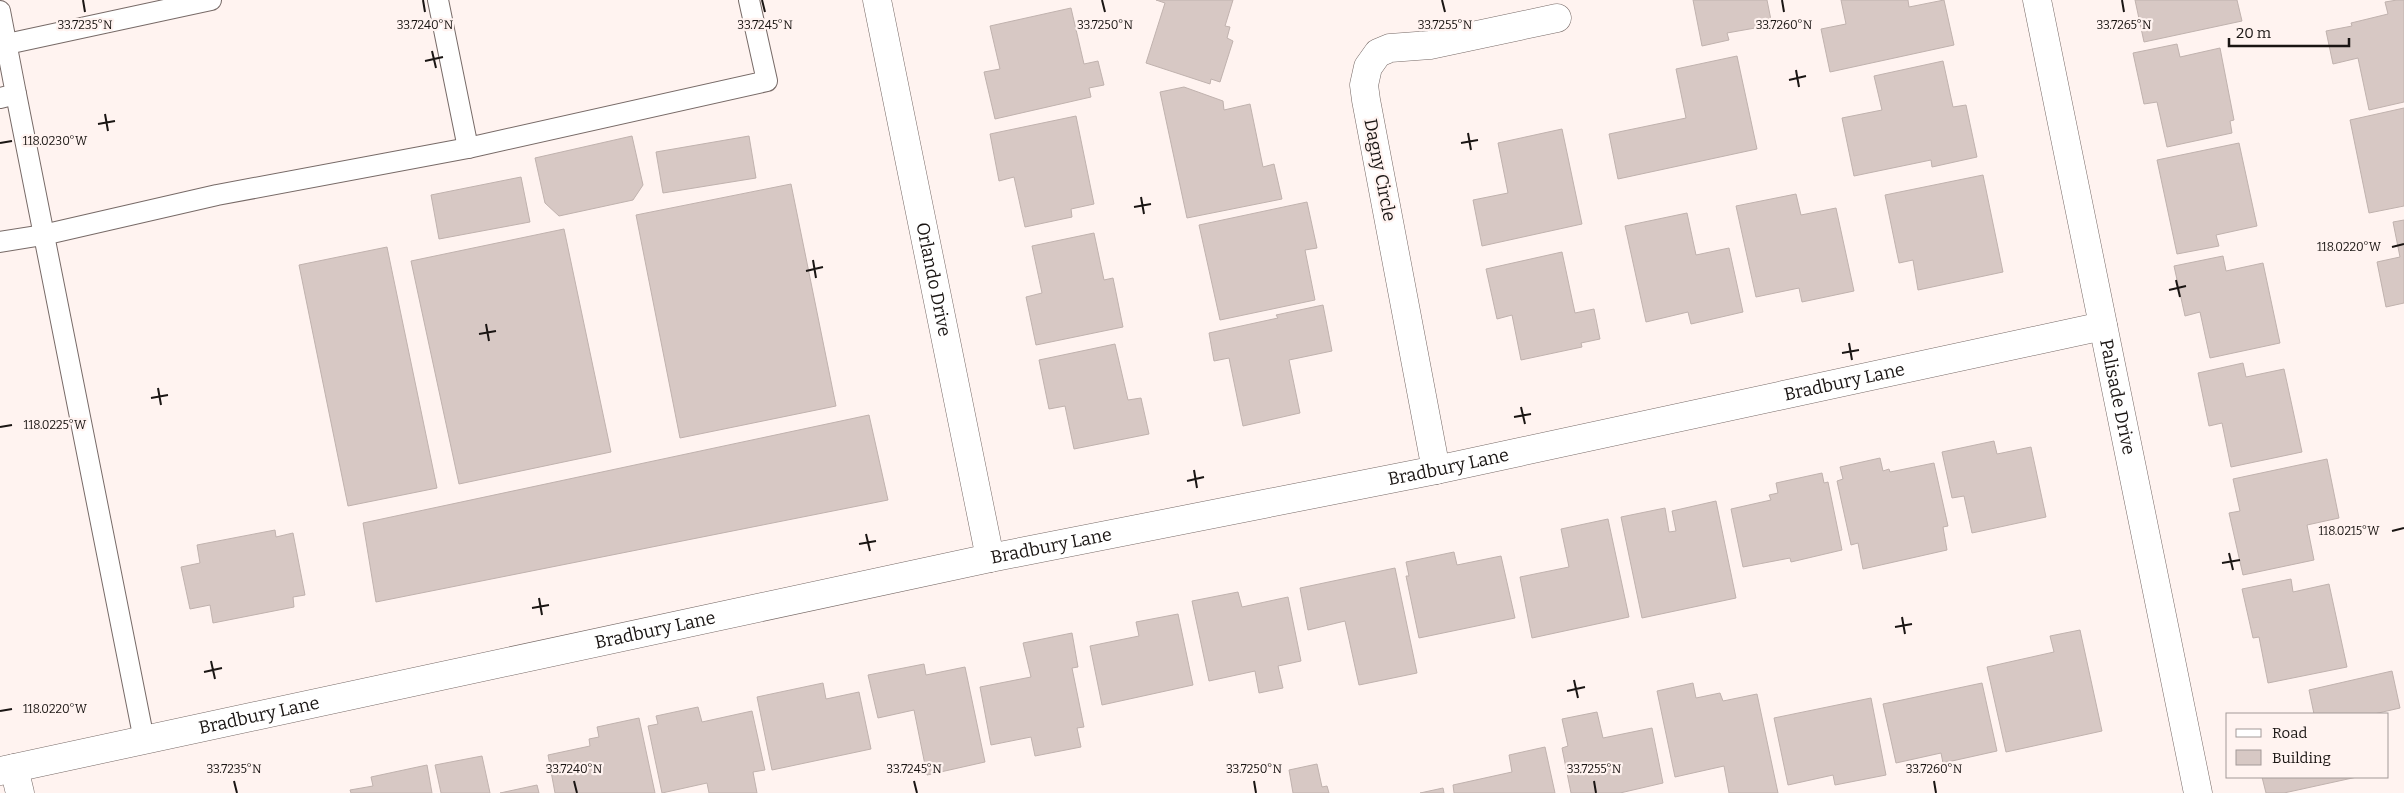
<svg xmlns="http://www.w3.org/2000/svg" width="2404" height="793" viewBox="0 0 2404 793" font-family="Bitter,serif">
<rect width="100%" height="100%" fill="#fff3f0"/>
<g fill="#d7c8c4" stroke="#c0b2ae">
<path d="M 1156,0 L 1233,0 L 1225,26 L 1230,27 L 1227,38 L 1233,41 L 1220,82 L 1211,79 L 1210,84 L 1146,63 L 1165,3 Z"/>
<path d="M 1693,0 L 1767,0 L 1772,25 L 1727,33 L 1729,40 L 1702,46 Z"/>
<path d="M 1841,0 L 1908,0 L 1909,7 L 1944,0 L 1954,45 L 1830,72 L 1821,29 L 1846,24 Z"/>
<path d="M 2135,0 L 2237,0 L 2242,21 L 2144,42 Z"/>
<path d="M 2397,0 L 2404,0 L 2404,102 L 2369,110 L 2358,58 L 2333,64 L 2326,31 L 2352,26 L 2351,23 L 2388,14 L 2385,2 Z"/>
<path d="M 1071,8 L 1084,64 L 1098,61 L 1104,85 L 1089,88 L 1091,97 L 995,119 L 984,72 L 1000,69 L 990,26 Z"/>
<path d="M 2177,44 L 2180,57 L 2220,48 L 2234,120 L 2230,121 L 2232,133 L 2167,147 L 2157,102 L 2144,104 L 2133,53 Z"/>
<path d="M 1737,56 L 1757,149 L 1618,179 L 1609,134 L 1686,118 L 1676,69 Z"/>
<path d="M 1943,61 L 1953,107 L 1966,105 L 1977,157 L 1932,167 L 1931,160 L 1854,176 L 1842,118 L 1882,110 L 1874,76 Z"/>
<path d="M 1184,87 L 1223,101 L 1224,110 L 1250,104 L 1263,167 L 1274,164 L 1282,199 L 1187,218 L 1160,92 Z"/>
<path d="M 2404,108 L 2404,206 L 2369,213 L 2350,120 Z"/>
<path d="M 1076,116 L 1094,204 L 1071,209 L 1072,217 L 1025,227 L 1014,177 L 999,181 L 990,134 Z"/>
<path d="M 1562,129 L 1582,224 L 1482,246 L 1473,200 L 1508,193 L 1498,143 Z"/>
<path d="M 632,136 L 643,185 L 633,200 L 559,216 L 545,203 L 535,158 Z"/>
<path d="M 749,136 L 756,178 L 663,193 L 656,152 Z"/>
<path d="M 2239,143 L 2257,226 L 2216,235 L 2219,246 L 2177,254 L 2157,160 Z"/>
<path d="M 1983,175 L 2003,272 L 1918,290 L 1913,260 L 1899,263 L 1885,195 Z"/>
<path d="M 521,177 L 530,222 L 439,239 L 431,195 Z"/>
<path d="M 791,184 L 836,406 L 680,438 L 636,215 Z"/>
<path d="M 1796,194 L 1801,215 L 1836,208 L 1854,291 L 1802,302 L 1799,288 L 1756,297 L 1736,206 Z"/>
<path d="M 1307,202 L 1317,248 L 1305,250 L 1315,300 L 1220,320 L 1199,225 Z"/>
<path d="M 1687,213 L 1696,255 L 1729,248 L 1743,312 L 1691,324 L 1688,312 L 1646,322 L 1625,226 Z"/>
<path d="M 2404,220 L 2404,303 L 2386,307 L 2377,262 L 2400,257 L 2393,222 Z"/>
<path d="M 564,229 L 611,452 L 459,484 L 411,261 Z"/>
<path d="M 1094,233 L 1104,280 L 1113,278 L 1123,327 L 1036,345 L 1026,297 L 1042,293 L 1032,246 Z"/>
<path d="M 387,247 L 437,488 L 348,506 L 299,265 Z"/>
<path d="M 1562,252 L 1575,313 L 1594,309 L 1600,339 L 1581,343 L 1582,347 L 1521,360 L 1512,315 L 1497,319 L 1486,269 Z"/>
<path d="M 2223,256 L 2226,271 L 2263,263 L 2280,343 L 2210,358 L 2200,312 L 2185,316 L 2174,266 Z"/>
<path d="M 1323,305 L 1332,351 L 1289,360 L 1300,413 L 1243,426 L 1229,358 L 1214,361 L 1209,333 L 1278,318 L 1276,315 Z"/>
<path d="M 1115,344 L 1128,400 L 1141,398 L 1149,434 L 1074,449 L 1065,406 L 1049,409 L 1039,360 Z"/>
<path d="M 2243,363 L 2246,377 L 2284,369 L 2302,452 L 2231,467 L 2222,423 L 2209,426 L 2198,373 Z"/>
<path d="M 869,415 L 888,500 L 376,602 L 363,523 Z"/>
<path d="M 1994,441 L 1997,454 L 2031,447 L 2046,517 L 1972,533 L 1964,496 L 1952,498 L 1942,452 Z"/>
<path d="M 1880,458 L 1883,471 L 1889,469 L 1890,472 L 1934,463 L 1948,526 L 1943,527 L 1947,550 L 1863,569 L 1858,543 L 1851,545 L 1837,481 L 1843,479 L 1840,467 Z"/>
<path d="M 2327,459 L 2339,518 L 2307,525 L 2314,560 L 2243,575 L 2229,513 L 2240,511 L 2233,479 Z"/>
<path d="M 1822,473 L 1824,483 L 1828,482 L 1842,550 L 1791,562 L 1790,558 L 1743,567 L 1731,509 L 1771,500 L 1769,495 L 1778,493 L 1776,483 Z"/>
<path d="M 1716,501 L 1736,598 L 1642,618 L 1621,517 L 1665,508 L 1669,532 L 1676,531 L 1672,511 Z"/>
<path d="M 1608,519 L 1629,617 L 1532,638 L 1520,577 L 1569,567 L 1561,529 Z"/>
<path d="M 275,530 L 276,537 L 293,533 L 305,595 L 293,597 L 294,607 L 213,623 L 210,605 L 190,609 L 181,567 L 200,563 L 197,545 Z"/>
<path d="M 1454,552 L 1457,565 L 1501,556 L 1515,618 L 1419,638 L 1406,576 L 1409,576 L 1406,562 Z"/>
<path d="M 1395,568 L 1417,673 L 1359,685 L 1345,621 L 1308,630 L 1300,588 Z"/>
<path d="M 2291,579 L 2293,592 L 2329,584 L 2347,667 L 2268,683 L 2259,637 L 2253,638 L 2242,589 Z"/>
<path d="M 1238,592 L 1242,607 L 1288,597 L 1301,661 L 1278,666 L 1283,688 L 1259,693 L 1255,671 L 1209,681 L 1192,601 Z"/>
<path d="M 1178,614 L 1193,685 L 1102,705 L 1090,646 L 1139,636 L 1136,622 Z"/>
<path d="M 2080,630 L 2102,731 L 2006,752 L 1987,667 L 2054,652 L 2050,636 Z"/>
<path d="M 1072,633 L 1078,667 L 1072,668 L 1084,727 L 1077,728 L 1081,747 L 1035,756 L 1031,737 L 991,745 L 980,687 L 1031,677 L 1023,643 Z"/>
<path d="M 924,664 L 926,675 L 965,667 L 985,762 L 927,775 L 914,710 L 878,718 L 868,675 Z"/>
<path d="M 2392,671 L 2400,708 L 2374,714 L 2314,714 L 2309,690 Z"/>
<path d="M 823,683 L 826,699 L 859,692 L 871,749 L 772,770 L 757,697 Z"/>
<path d="M 1693,683 L 1696,698 L 1720,693 L 1723,701 L 1757,694 L 1778,793 L 1729,793 L 1724,766 L 1675,777 L 1657,691 Z"/>
<path d="M 1982,683 L 1997,751 L 1943,763 L 1941,753 L 1896,763 L 1883,704 Z"/>
<path d="M 1871,698 L 1886,775 L 1835,785 L 1833,775 L 1788,785 L 1774,718 Z"/>
<path d="M 698,707 L 702,722 L 752,711 L 765,770 L 753,772 L 757,793 L 709,793 L 707,783 L 662,793 L 648,726 L 658,724 L 656,716 Z"/>
<path d="M 1597,712 L 1603,738 L 1652,728 L 1663,783 L 1620,793 L 1571,793 L 1562,748 L 1568,746 L 1562,719 Z"/>
<path d="M 639,718 L 655,793 L 555,793 L 548,755 L 590,746 L 589,739 L 599,737 L 597,727 Z"/>
<path d="M 1545,747 L 1555,793 L 1454,793 L 1453,785 L 1512,772 L 1509,755 Z"/>
<path d="M 482,756 L 490,793 L 441,793 L 435,765 Z"/>
<path d="M 1317,764 L 1322,787 L 1327,786 L 1329,793 L 1293,793 L 1289,770 Z"/>
<path d="M 427,765 L 432,793 L 351,793 L 350,790 L 373,786 L 371,777 Z"/>
<path d="M 2262,777 L 2357,777 L 2284,793 L 2266,793 Z"/>
<path d="M 537,785 L 539,793 L 500,793 Z"/>
<path d="M 1443,788 L 1444,793 L 1420,793 Z"/>
</g>
<g fill="none" stroke-linecap="round" stroke-linejoin="round">
<defs>
<g id="lane">
<path d="M 438,0 L 468,148 L 767,81 L 749,0"/>
<path d="M 0,11 L 16,94 L 0,98"/>
<path d="M 7,44 L 211,0"/>
<path d="M 16,94 L 144,740"/>
<path d="M 0,242 L 43,235 L 217,195 L 468,148"/>
</g>
<g id="street">
<path id="s1" d="M 877,0 L 990,558"/>
<path id="s2" d="M 2037,0 L 2198,793"/>
<path d="M 1436,470 L 1366,100 L 1364,85 L 1368,67 L 1378,53 L 1390,48 L 1430,45 L 1557,18"/>
<path d="M 14,768 L 20,793"/>
<path id="s3" d="M 0,771 L 990,558 L 1436,470 L 2103,326"/>
</g>
</defs>
<use href="#lane" stroke="#776a67" stroke-width="22"/>
<use href="#street" stroke="#776a67" stroke-width="29"/>
<use href="#lane" stroke="#fff" stroke-width="20"/>
<use href="#street" stroke="#fff" stroke-width="28"/>
</g>
<path fill="none" stroke="#1a1513" stroke-width="2" d="M 83,0 L 85,12M 423,0 L 425,12M 762,0 L 765,12M 1102,0 L 1105,12M 1442,0 L 1445,12M 1782,0 L 1784,12M 2122,0 L 2124,12M 432,51 L 436,68M 425,61 L 443,57M 1796,70 L 1799,87M 1789,80 L 1806,76M 105,114 L 108,131M 98,124 L 115,121M 1468,133 L 1471,150M 0,143 L 12,141M 1461,143 L 1478,140M 1141,197 L 1144,214M 1134,207 L 1151,204M 2392,247 L 2404,244M 813,260 L 816,278M 806,271 L 823,267M 2176,280 L 2180,297M 2169,290 L 2186,286M 486,324 L 489,341M 479,334 L 496,331M 1849,343 L 1852,360M 1842,353 L 1859,350M 158,388 L 161,405M 151,398 L 168,395M 1521,407 L 1525,424M 1514,417 L 1531,414M 0,427 L 12,425M 1194,470 L 1197,488M 1187,481 L 1204,477M 2392,531 L 2404,528M 866,534 L 870,551M 859,544 L 876,541M 2229,553 L 2233,570M 2222,563 L 2240,560M 539,598 L 542,615M 532,608 L 549,605M 1902,617 L 1905,634M 1895,627 L 1912,624M 211,661 L 215,679M 204,672 L 222,668M 1574,680 L 1578,698M 1567,691 L 1585,687M 0,711 L 12,709M 234,781 L 237,793M 574,781 L 577,793M 914,781 L 917,793M 1254,781 L 1256,793M 1594,781 L 1596,793M 1934,781 L 1936,793"/>
<g text-anchor="middle" dominant-baseline="central" stroke-width="4.5" stroke-linejoin="round" paint-order="stroke">
<g font-size="18" fill="#1a1513" stroke="#fff3f0">
<text transform="translate(1380 170) rotate(79)">Dagny Circle</text>
<text stroke="none"><textPath href="#s1" startOffset="285">Orlando Drive</textPath></text>
<text stroke="none"><textPath href="#s3" startOffset="1885">Bradbury Lane</textPath></text>
<text stroke="none"><textPath href="#s2" startOffset="405">Palisade Drive</textPath></text>
<text stroke="none"><textPath href="#s3" startOffset="1480">Bradbury Lane</textPath></text>
<text stroke="none"><textPath href="#s3" startOffset="1075">Bradbury Lane</textPath></text>
<text stroke="none"><textPath href="#s3" startOffset="670">Bradbury Lane</textPath></text>
<text stroke="none"><textPath href="#s3" startOffset="265">Bradbury Lane</textPath></text>
</g>
</g>
<g font-size="12" text-anchor="middle" fill="#1a1513" stroke="#fff3f0" stroke-width="4.5" stroke-linejoin="round" paint-order="stroke">
<text x="85" y="29">33.7235°N</text>
<text x="425" y="29">33.7240°N</text>
<text x="765" y="29">33.7245°N</text>
<text x="1105" y="29">33.7250°N</text>
<text x="1445" y="29">33.7255°N</text>
<text x="1784" y="29">33.7260°N</text>
<text x="2124" y="29">33.7265°N</text>
<text x="55" y="145">118.0230°W</text>
<text x="2349" y="251">118.0220°W</text>
<text x="55" y="429">118.0225°W</text>
<text x="2349" y="535">118.0215°W</text>
<text x="55" y="713">118.0220°W</text>
<text x="234" y="773">33.7235°N</text>
<text x="574" y="773">33.7240°N</text>
<text x="914" y="773">33.7245°N</text>
<text x="1254" y="773">33.7250°N</text>
<text x="1594" y="773">33.7255°N</text>
<text x="1934" y="773">33.7260°N</text>
</g>
<rect x="2226" y="713" width="162" height="65" fill="#fff3f0" stroke="#a39a98"/>
<rect x="2236" y="729" width="25" height="8" fill="#ffffff" stroke="#a39a98"/>
<text x="2272" y="738" font-size="15" fill="#1a1513">Road</text>
<rect x="2236" y="750" width="25" height="15" fill="#d7c8c4" stroke="#a39a98"/>
<text x="2272" y="763" font-size="15" fill="#1a1513">Building</text>
<path d="M2229 38v8h120v-8" fill="none" stroke="#1a1513" stroke-width="2.5"/>
<text x="2236" y="38" font-size="15" fill="#1a1513" stroke="#fff3f0" stroke-width="4" paint-order="stroke">20 m</text>
</svg>
